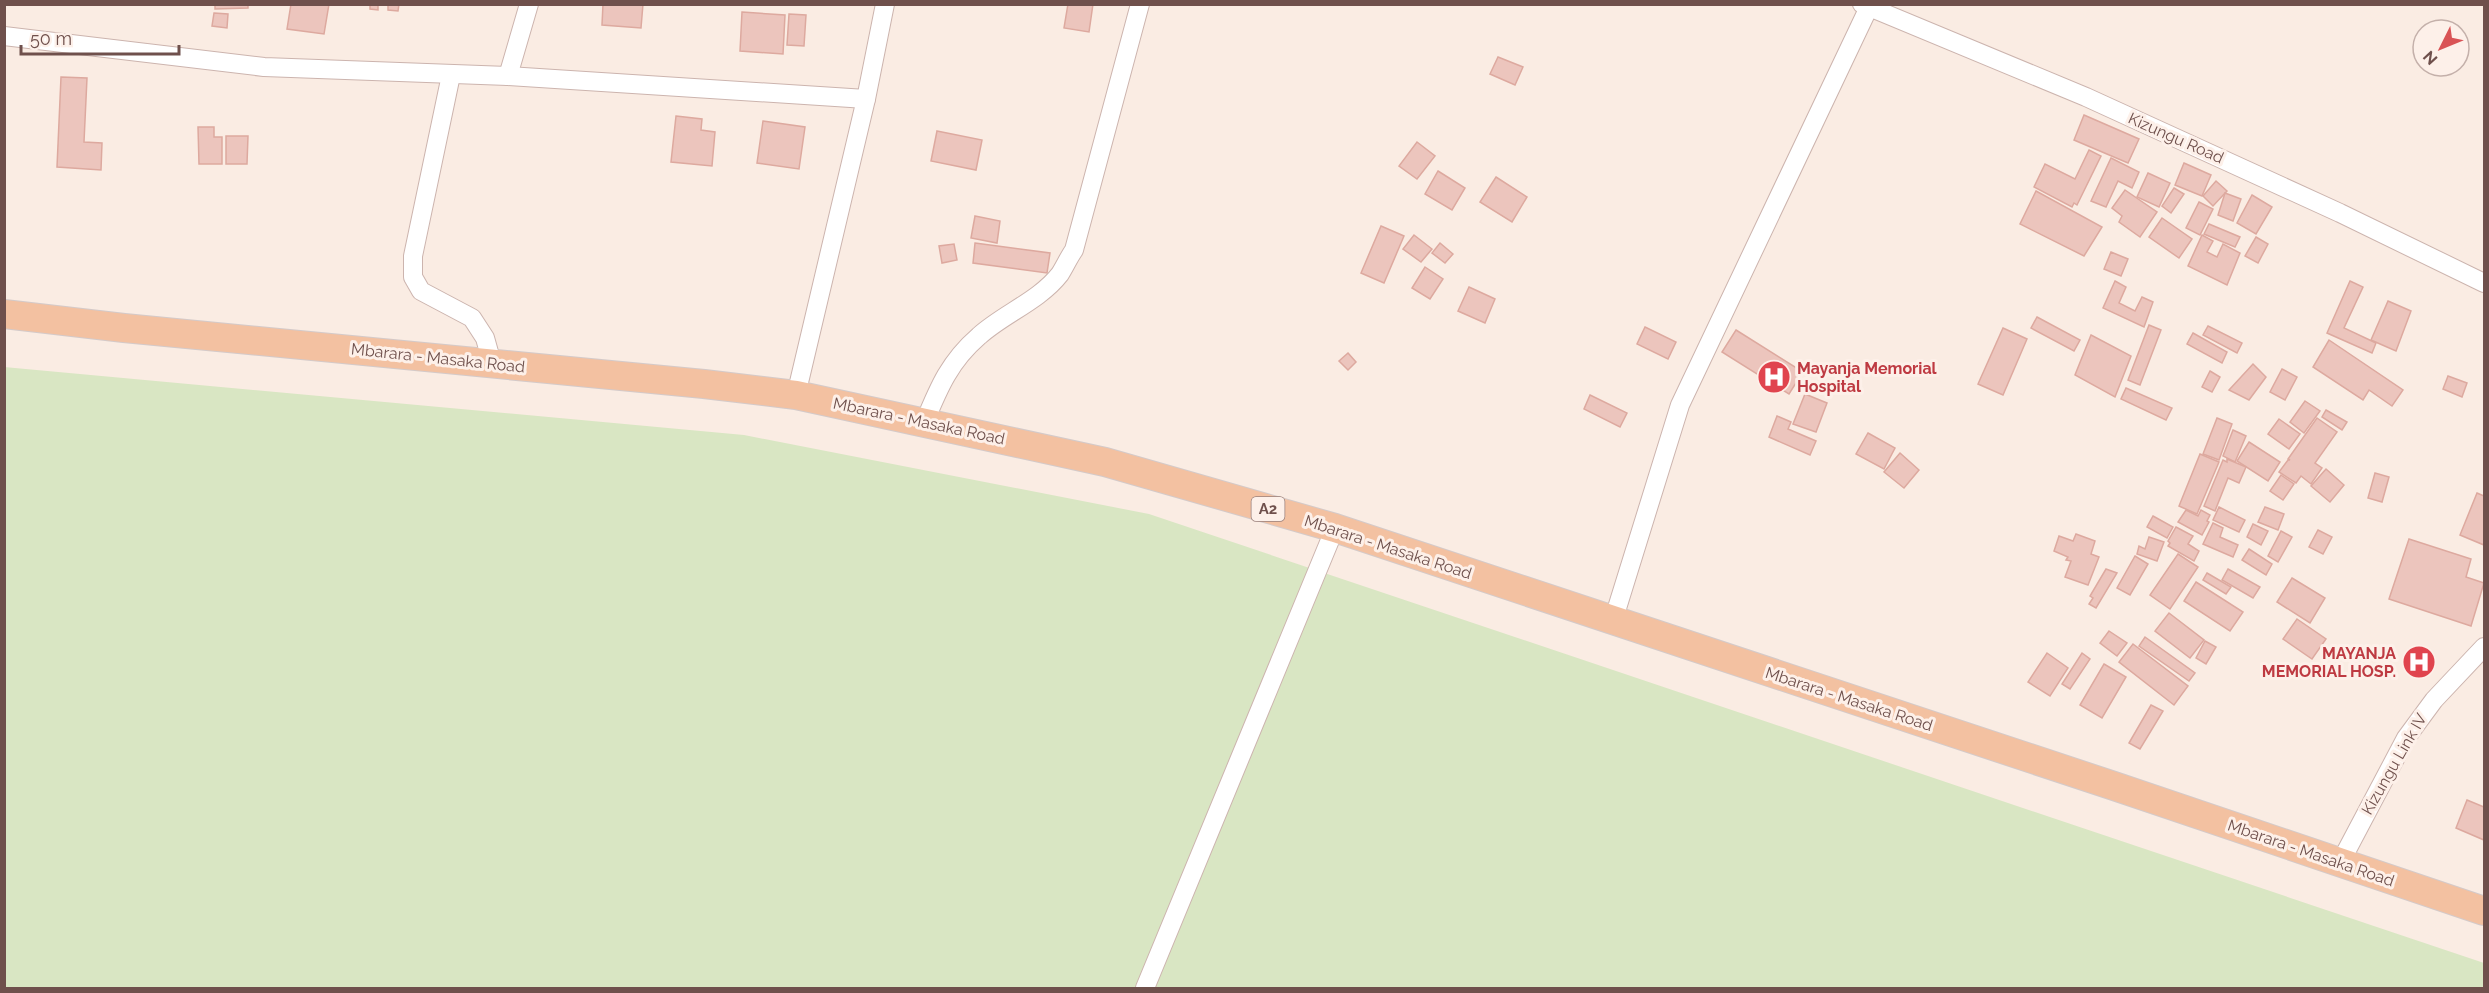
<svg xmlns="http://www.w3.org/2000/svg" width="2489" height="993" viewBox="0 0 2489 993" font-family="Raleway,sans-serif">
<rect width="100%" height="100%" fill="#faece3"/>
<path fill="#d9e6c3" d="M 4,367 L 744,435 L 1149,514 L 2484,963 L 2484,988 L 5,988 Z"/>
<g fill="#ecc5bd" stroke="#dda99f" stroke-width="1.5">
<path d="M 215,4 L 248,4 L 248,8 L 215,9 Z"/>
<path d="M 291,4 L 329,4 L 324,34 L 287,29 Z"/>
<path d="M 370,4 L 399,4 L 398,11 L 388,10 L 388,5 L 378,5 L 378,10 L 370,9 Z"/>
<path d="M 603,4 L 643,4 L 641,28 L 602,25 Z"/>
<path d="M 1068,4 L 1093,4 L 1089,32 L 1064,28 Z"/>
<path d="M 742,12 L 785,15 L 783,54 L 740,51 Z"/>
<path d="M 214,13 L 228,14 L 227,28 L 212,26 Z"/>
<path d="M 789,14 L 806,15 L 804,46 L 787,45 Z"/>
<path d="M 1498,57 L 1523,67 L 1515,85 L 1490,74 Z"/>
<path d="M 61,77 L 87,78 L 84,142 L 102,143 L 101,170 L 57,167 Z"/>
<path d="M 2084,115 L 2139,139 L 2128,163 L 2074,140 Z"/>
<path d="M 676,116 L 702,119 L 701,130 L 715,132 L 712,166 L 671,162 Z"/>
<path d="M 763,121 L 805,127 L 799,169 L 757,163 Z"/>
<path d="M 198,127 L 214,127 L 214,137 L 222,137 L 222,164 L 199,164 Z"/>
<path d="M 937,131 L 982,140 L 976,170 L 931,161 Z"/>
<path d="M 226,136 L 248,136 L 247,164 L 226,164 Z"/>
<path d="M 1417,142 L 1435,156 L 1417,179 L 1399,166 Z"/>
<path d="M 2089,150 L 2101,156 L 2077,205 L 2074,203 L 2072,207 L 2034,187 L 2045,164 L 2075,179 Z"/>
<path d="M 2111,158 L 2139,172 L 2132,188 L 2118,181 L 2106,207 L 2091,201 Z"/>
<path d="M 2184,163 L 2211,175 L 2202,196 L 2175,185 Z"/>
<path d="M 1438,171 L 1465,188 L 1452,210 L 1425,194 Z"/>
<path d="M 2148,173 L 2170,183 L 2159,207 L 2137,197 Z"/>
<path d="M 1496,177 L 1527,197 L 1512,222 L 1480,202 Z"/>
<path d="M 2216,181 L 2227,191 L 2213,206 L 2203,196 Z"/>
<path d="M 2174,188 L 2184,194 L 2171,213 L 2162,206 Z"/>
<path d="M 2125,190 L 2157,212 L 2140,237 L 2119,222 L 2122,216 L 2112,208 Z"/>
<path d="M 2036,191 L 2102,227 L 2084,256 L 2020,224 Z"/>
<path d="M 2225,193 L 2241,199 L 2233,221 L 2218,215 Z"/>
<path d="M 2252,195 L 2272,207 L 2256,234 L 2237,223 Z"/>
<path d="M 2199,202 L 2213,209 L 2200,235 L 2186,228 Z"/>
<path d="M 975,216 L 1000,221 L 997,243 L 971,238 Z"/>
<path d="M 2162,218 L 2192,239 L 2179,258 L 2149,237 Z"/>
<path d="M 2209,224 L 2240,237 L 2235,247 L 2204,234 Z"/>
<path d="M 1381,226 L 1404,236 L 1384,283 L 1361,273 Z"/>
<path d="M 1414,235 L 1432,249 L 1421,262 L 1403,249 Z"/>
<path d="M 2202,235 L 2213,241 L 2207,252 L 2217,257 L 2223,244 L 2240,253 L 2227,285 L 2188,266 Z"/>
<path d="M 2256,237 L 2268,244 L 2258,263 L 2245,256 Z"/>
<path d="M 975,243 L 1050,253 L 1047,273 L 973,263 Z"/>
<path d="M 1440,243 L 1453,254 L 1445,263 L 1432,253 Z"/>
<path d="M 954,244 L 957,260 L 942,263 L 939,246 Z"/>
<path d="M 2111,252 L 2128,259 L 2121,276 L 2104,269 Z"/>
<path d="M 1425,267 L 1443,279 L 1430,299 L 1412,288 Z"/>
<path d="M 2115,281 L 2126,287 L 2119,303 L 2135,311 L 2142,297 L 2153,302 L 2144,327 L 2103,308 Z"/>
<path d="M 2350,281 L 2363,287 L 2344,328 L 2376,343 L 2372,353 L 2327,333 Z"/>
<path d="M 1469,287 L 1495,299 L 1485,323 L 1458,311 Z"/>
<path d="M 2388,301 L 2411,311 L 2396,351 L 2371,340 Z"/>
<path d="M 2037,317 L 2080,340 L 2074,351 L 2031,328 Z"/>
<path d="M 2149,325 L 2161,330 L 2140,385 L 2128,380 Z"/>
<path d="M 2208,326 L 2242,343 L 2237,353 L 2203,335 Z"/>
<path d="M 1645,327 L 1676,342 L 1668,359 L 1637,344 Z"/>
<path d="M 2003,328 L 2027,339 L 2003,395 L 1978,384 Z"/>
<path d="M 1736,330 L 1803,372 L 1789,394 L 1722,352 Z"/>
<path d="M 2193,333 L 2227,352 L 2222,363 L 2187,344 Z"/>
<path d="M 2091,335 L 2131,356 L 2115,397 L 2075,375 Z"/>
<path d="M 2329,340 L 2403,390 L 2392,406 L 2369,390 L 2363,400 L 2313,367 Z"/>
<path d="M 1348,353 L 1356,362 L 1348,370 L 1339,361 Z"/>
<path d="M 2253,364 L 2266,377 L 2249,400 L 2229,390 Z"/>
<path d="M 2282,369 L 2297,377 L 2285,400 L 2270,392 Z"/>
<path d="M 2210,371 L 2220,377 L 2212,392 L 2202,387 Z"/>
<path d="M 2448,376 L 2467,383 L 2462,397 L 2443,389 Z"/>
<path d="M 2126,388 L 2172,408 L 2166,420 L 2121,399 Z"/>
<path d="M 1805,394 L 1827,403 L 1816,432 L 1793,424 Z"/>
<path d="M 1590,395 L 1627,413 L 1620,427 L 1584,409 Z"/>
<path d="M 2305,401 L 2320,411 L 2304,433 L 2290,422 Z"/>
<path d="M 2326,410 L 2347,422 L 2342,430 L 2322,417 Z"/>
<path d="M 1777,416 L 1791,422 L 1788,429 L 1816,441 L 1810,455 L 1769,437 Z"/>
<path d="M 2217,418 L 2232,424 L 2219,460 L 2203,454 Z"/>
<path d="M 2317,418 L 2337,432 L 2315,463 L 2322,468 L 2311,484 L 2301,476 L 2296,483 L 2279,472 L 2288,460 L 2290,460 L 2288,459 Z"/>
<path d="M 2279,419 L 2300,434 L 2289,449 L 2268,434 Z"/>
<path d="M 2233,430 L 2246,436 L 2235,462 L 2223,456 Z"/>
<path d="M 1868,433 L 1895,448 L 1884,469 L 1856,454 Z"/>
<path d="M 2249,442 L 2280,462 L 2268,481 L 2237,461 Z"/>
<path d="M 1900,453 L 1919,470 L 1904,488 L 1884,472 Z"/>
<path d="M 2200,454 L 2219,462 L 2197,514 L 2179,506 Z"/>
<path d="M 2227,459 L 2246,467 L 2239,483 L 2228,478 L 2215,511 L 2204,506 L 2223,460 L 2227,462 Z"/>
<path d="M 2326,469 L 2344,485 L 2330,502 L 2311,486 Z"/>
<path d="M 2375,473 L 2389,477 L 2382,502 L 2368,498 Z"/>
<path d="M 2281,475 L 2294,484 L 2283,500 L 2270,491 Z"/>
<path d="M 2477,493 L 2484,496 L 2484,545 L 2460,535 Z"/>
<path d="M 2219,507 L 2245,520 L 2239,532 L 2213,520 Z"/>
<path d="M 2265,507 L 2284,514 L 2278,530 L 2258,522 Z"/>
<path d="M 2186,510 L 2198,516 L 2201,510 L 2210,515 L 2207,521 L 2209,522 L 2202,535 L 2178,522 Z"/>
<path d="M 2153,516 L 2173,527 L 2167,538 L 2147,527 Z"/>
<path d="M 2213,523 L 2223,528 L 2220,537 L 2238,545 L 2233,557 L 2203,544 Z"/>
<path d="M 2253,524 L 2268,531 L 2261,545 L 2247,537 Z"/>
<path d="M 2176,527 L 2193,536 L 2188,544 L 2199,551 L 2194,561 L 2168,546 L 2170,543 L 2168,541 Z"/>
<path d="M 2318,530 L 2332,537 L 2323,554 L 2309,547 Z"/>
<path d="M 2281,531 L 2292,537 L 2278,562 L 2268,556 Z"/>
<path d="M 2076,534 L 2095,541 L 2091,554 L 2099,557 L 2088,585 L 2065,577 L 2071,561 L 2066,560 L 2068,557 L 2054,551 L 2059,536 L 2073,541 Z"/>
<path d="M 2149,537 L 2164,542 L 2157,561 L 2137,554 L 2139,546 L 2145,549 Z"/>
<path d="M 2409,539 L 2471,559 L 2466,577 L 2484,583 L 2471,626 L 2389,599 Z"/>
<path d="M 2249,549 L 2272,564 L 2266,575 L 2242,560 Z"/>
<path d="M 2178,554 L 2198,567 L 2170,609 L 2150,595 Z"/>
<path d="M 2135,556 L 2148,564 L 2130,595 L 2117,588 Z"/>
<path d="M 2106,569 L 2117,573 L 2096,608 L 2089,604 L 2093,598 L 2090,596 Z"/>
<path d="M 2228,569 L 2260,587 L 2253,598 L 2222,580 Z"/>
<path d="M 2207,573 L 2231,587 L 2226,594 L 2203,580 Z"/>
<path d="M 2292,578 L 2325,598 L 2310,623 L 2277,602 Z"/>
<path d="M 2196,582 L 2243,612 L 2230,631 L 2184,601 Z"/>
<path d="M 2169,613 L 2204,640 L 2190,658 L 2155,631 Z"/>
<path d="M 2297,619 L 2326,639 L 2312,659 L 2283,639 Z"/>
<path d="M 2109,631 L 2127,643 L 2117,656 L 2100,643 Z"/>
<path d="M 2145,637 L 2195,673 L 2189,681 L 2139,646 Z"/>
<path d="M 2205,641 L 2216,647 L 2206,664 L 2196,658 Z"/>
<path d="M 2133,644 L 2188,686 L 2174,705 L 2119,662 Z"/>
<path d="M 2047,653 L 2068,668 L 2050,696 L 2028,682 Z"/>
<path d="M 2082,653 L 2090,659 L 2070,689 L 2062,684 Z"/>
<path d="M 2104,664 L 2126,677 L 2102,718 L 2080,705 Z"/>
<path d="M 2151,705 L 2163,711 L 2140,749 L 2129,743 Z"/>
<path d="M 2467,800 L 2484,807 L 2484,840 L 2456,828 Z"/>
</g>
<g fill="none" stroke-linecap="round" stroke-linejoin="round">
<defs>
<g id="minor">
<path d="M 1862,4 L 2086,97 L 2340,213 L 2484,283"/>
<path d="M 4,36 L 264,67 L 508,76 L 866,99"/>
<path d="M 451,75 L 413,256 L 413,277 L 421,291 L 472,318 L 485,338 L 492,363"/>
<path d="M 508,76 L 529,4"/>
<path d="M 796,395 L 866,99 L 885,4"/>
<path d="M 925,421 C 939,387 950,361 979,336 C 1003,314 1039,301 1060,274 C 1065,266 1069,257 1074,250 L 1140,4"/>
<path d="M 1613,621 L 1680,405 L 1869,7"/>
<path d="M 2340,863 L 2406,738 L 2434,700 L 2484,647"/>
<path d="M 1145,988 L 1335,528"/>
</g>
<path id="primary" d="M 4,314 L 124,328 L 704,384 L 796,395 L 1105,462 L 1335,528 L 2114,786 L 2484,911"/>
</defs>
<use href="#minor" stroke="#ccb4ae" stroke-width="20"/>
<use href="#primary" stroke="#d4cac9" stroke-width="30"/>
<use href="#minor" stroke="#fff" stroke-width="18"/>
<use href="#primary" stroke="#f3c1a1" stroke-width="28"/>
</g>
<defs>
<symbol id="hospital-disc" viewBox="-11 -11 22 22"><circle r="9.5" fill="#e0444e" stroke="#fdf0e9"/><path d="M-5-5h3v3.5h4V-5h3V5h-3V1.5h-4V5h-3Z" fill="#fff"/></symbol>
</defs>
<g fill-rule="evenodd">
<use href="#hospital-disc" x="1755" y="358" width="38" height="38"/>
<use href="#hospital-disc" x="2400" y="643" width="38" height="38"/>
</g>
<g text-anchor="middle" dominant-baseline="central" stroke-width="6" stroke-linejoin="round" paint-order="stroke">
<rect fill="#fdf0e9" stroke="#9a807b" stroke-width="1.5" x="1251.5" y="497" width="33" height="24" rx="4.5"/>
<g font-size="15" font-weight="bold" fill="#6f504c">
<text x="1268" y="509">A2</text>
</g>
<g font-size="16" fill="#6f504c" stroke="#fdf0e9">
<text transform="translate(2176 138) rotate(24)">Kizungu Road</text>
<text transform="translate(438 358) rotate(6)">Mbarara - Masaka Road</text>
<text transform="translate(919 421) rotate(12)">Mbarara - Masaka Road</text>
<text transform="translate(1388 547) rotate(18)">Mbarara - Masaka Road</text>
<text transform="translate(1849 699) rotate(18)">Mbarara - Masaka Road</text>
<text transform="translate(2394 764) rotate(-60)">Kizungu Link IV</text>
<text transform="translate(2311 853) rotate(19)">Mbarara - Masaka Road</text>
</g>
<g font-size="16" font-weight="bold" fill="#be3a42" stroke="#fdf0e9" text-anchor="start">
<text x="1797" y="368">Mayanja Memorial<tspan x="1797" dy="18">Hospital</tspan></text>
<text x="2396" y="653" text-anchor="end">MAYANJA<tspan x="2396" dy="18">MEMORIAL HOSP.</tspan></text>
</g>
</g>
<rect width="2489" height="993" fill="none" stroke="#6f504c" stroke-width="12"/>
<g transform="translate(2441 48) rotate(227)"><circle r="28" fill="#fdf0e9" stroke="#c4b0aa" stroke-width="1.5"/>
<path d="M0-4.5L10 22L0 15L-10 22Z" fill="#d95355"/>
<text y="-9" font-size="16" font-weight="bold" text-anchor="middle" fill="#6f504c">N</text>
</g>
<path d="M21 45v9h158v-9" fill="none" stroke="#6f504c" stroke-width="3"/>
<text x="30" y="45" font-size="18" fill="#6f504c" stroke="#fdf0e9" stroke-width="4.5" paint-order="stroke">50 m</text>
</svg>
